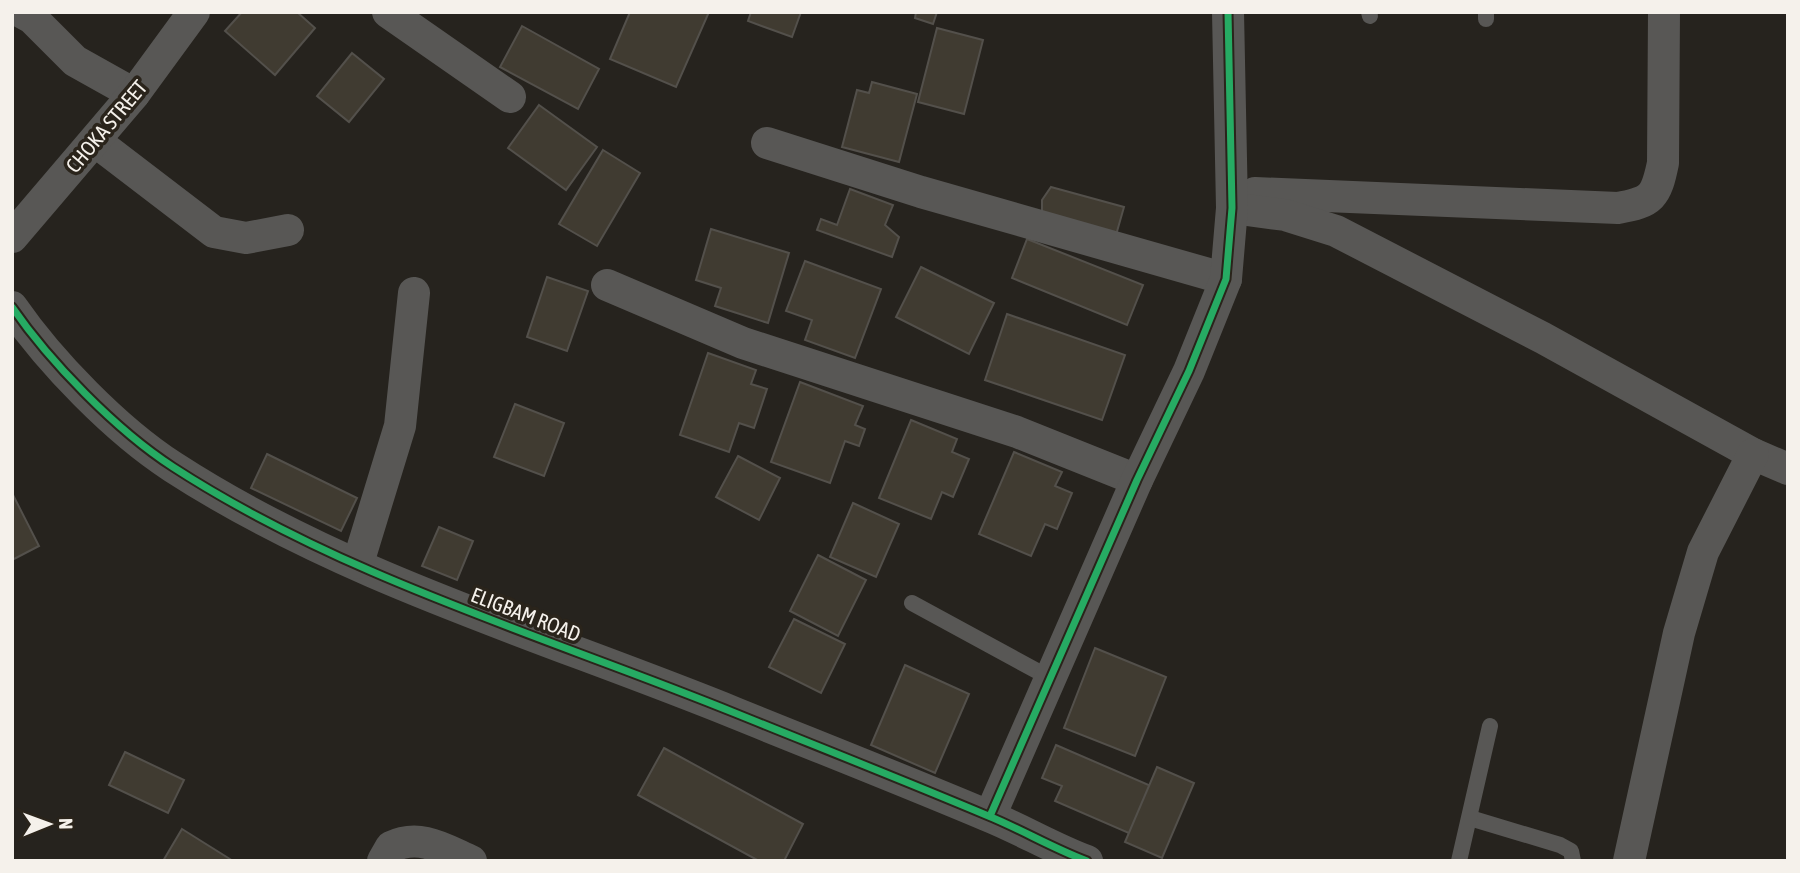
<svg xmlns="http://www.w3.org/2000/svg" width="1800" height="873" viewBox="0 0 1800 873" font-family="'Asap Condensed',sans-serif">
<rect width="100%" height="100%" fill="#26231e"/>
<g fill="#403b31" stroke="#53504b" stroke-width="2">
<path d="M 242,12 L 297,12 L 315,28 L 275,75 L 225,31 Z"/>
<path d="M 630,12 L 709,12 L 676,87 L 610,59 Z"/>
<path d="M 751,12 L 801,12 L 792,37 L 748,21 Z"/>
<path d="M 916,12 L 937,12 L 933,24 L 915,18 Z"/>
<path d="M 522,26 L 599,69 L 578,109 L 500,67 Z"/>
<path d="M 937,28 L 983,40 L 964,114 L 918,102 Z"/>
<path d="M 352,53 L 384,79 L 349,122 L 317,96 Z"/>
<path d="M 872,82 L 917,94 L 899,162 L 842,147 L 857,90 L 869,93 Z"/>
<path d="M 539,105 L 597,147 L 566,190 L 508,148 Z"/>
<path d="M 603,150 L 640,173 L 597,246 L 559,224 Z"/>
<path d="M 1051,187 L 1124,207 L 1116,235 L 1042,214 L 1042,200 Z"/>
<path d="M 850,189 L 893,205 L 885,225 L 899,237 L 892,257 L 817,230 L 821,219 L 837,225 Z"/>
<path d="M 711,229 L 789,253 L 768,323 L 715,306 L 721,288 L 696,280 Z"/>
<path d="M 1027,239 L 1143,285 L 1127,325 L 1012,278 Z"/>
<path d="M 805,261 L 881,289 L 855,358 L 805,340 L 812,320 L 786,311 Z"/>
<path d="M 921,267 L 994,303 L 969,354 L 896,317 Z"/>
<path d="M 547,277 L 588,291 L 567,351 L 527,337 Z"/>
<path d="M 1007,314 L 1125,355 L 1102,420 L 985,380 Z"/>
<path d="M 708,353 L 756,370 L 751,384 L 767,389 L 754,428 L 739,423 L 729,452 L 680,435 Z"/>
<path d="M 800,382 L 863,406 L 855,425 L 865,429 L 859,446 L 845,441 L 830,483 L 771,462 Z"/>
<path d="M 515,404 L 564,423 L 544,476 L 494,457 Z"/>
<path d="M 911,420 L 957,439 L 952,452 L 969,459 L 953,497 L 942,492 L 931,519 L 879,498 Z"/>
<path d="M 1014,452 L 1062,472 L 1055,486 L 1072,493 L 1057,529 L 1045,524 L 1031,556 L 979,534 Z"/>
<path d="M 267,454 L 357,498 L 341,531 L 251,488 Z"/>
<path d="M 738,456 L 780,478 L 759,520 L 716,497 Z"/>
<path d="M 12,493 L 39,546 L 12,560 Z"/>
<path d="M 853,503 L 899,524 L 876,577 L 830,557 Z"/>
<path d="M 439,527 L 473,541 L 457,580 L 422,566 Z"/>
<path d="M 818,555 L 866,580 L 838,636 L 790,611 Z"/>
<path d="M 794,619 L 845,644 L 821,693 L 769,667 Z"/>
<path d="M 1095,648 L 1166,677 L 1135,756 L 1064,728 Z"/>
<path d="M 905,665 L 969,694 L 935,773 L 871,745 Z"/>
<path d="M 1056,745 L 1151,786 L 1131,834 L 1055,801 L 1062,786 L 1042,778 Z"/>
<path d="M 664,748 L 803,824 L 784,861 L 759,861 L 638,795 Z"/>
<path d="M 125,752 L 184,780 L 168,813 L 109,785 Z"/>
<path d="M 1157,767 L 1194,783 L 1162,858 L 1125,842 Z"/>
<path d="M 182,829 L 233,861 L 163,861 Z"/>
</g>
<g fill="none" stroke-linecap="round" stroke-linejoin="round">
<g stroke="#585755" stroke-width="16">
<path d="M 1369,12 L 1370,16"/>
<path d="M 1486,19 L 1486,12"/>
<path d="M 912,603 L 1050,678"/>
<path d="M 1470,818 L 1560,845 L 1571,851 L 1573,861"/>
<path d="M 1459,861 L 1490,726"/>
</g>
<g stroke="#585755" stroke-width="32">
<path d="M 21,12 L 32,18 L 75,61 L 134,94"/>
<path d="M 388,12 L 510,97"/>
<path d="M 95,141 L 214,232 L 246,238 L 288,230"/>
<path d="M 767,143 L 921,192 L 1226,279"/>
<path d="M 1255,193 L 1618,208 C 1652,202 1656,197 1663,163 L 1664,12"/>
<path d="M 1232,208 L 1285,215 L 1336,231 L 1543,338 L 1753,454 L 1788,469"/>
<path d="M 12,237 L 134,94 L 194,12"/>
<path d="M 607,285 L 743,343 L 1017,432 L 1137,480"/>
<path d="M 12,307 C 50,362 116,430 173,467 C 344,578 548,637 735,713 C 819,747 903,780 986,815 C 1021,829 1052,848 1087,861"/>
<path d="M 358,563 L 400,426 L 414,293"/>
<path d="M 990,816 L 1137,480 L 1189,371 L 1226,279 L 1232,208 L 1228,12"/>
<path d="M 383,861 L 391,847 C 420,833 444,849 471,861"/>
<path d="M 1629,861 L 1679,633 L 1703,552 L 1753,454"/>
</g>
<defs>
<g id="cycleway">
<path d="M 12,307 C 50,362 116,430 173,467 C 344,578 548,637 735,713 C 819,747 903,780 986,815 C 1021,829 1052,848 1087,861"/>
<path d="M 990,816 L 1137,480 L 1189,371 L 1226,279 L 1232,208 L 1228,12"/>
</g>
</defs>
<use href="#cycleway" stroke="#2a241b" stroke-width="11"/>
<use href="#cycleway" stroke="#26ab63" stroke-width="7"/>
</g>
<g text-anchor="middle" dominant-baseline="central" stroke-width="7" stroke-linejoin="round" paint-order="stroke">
<g font-size="21" fill="#f5f1eb" stroke="#2a241b">
<text transform="translate(106 126) rotate(-50)">CHOKA STREET</text>
<text transform="translate(526 614) rotate(21)">ELIGBAM ROAD</text>
</g>
</g>
<rect width="1800" height="873" fill="none" stroke="#f5f1eb" stroke-width="28"/>
<g transform="translate(49 824) rotate(89)" stroke="#2a241b" stroke-width="5" paint-order="stroke">
<path d="M0-5L12 26L0 18L-12 26Z" fill="#f5f1eb"/>
<text y="-10" font-size="19" font-weight="bold" text-anchor="middle" fill="#f5f1eb">N</text>
</g>
</svg>
